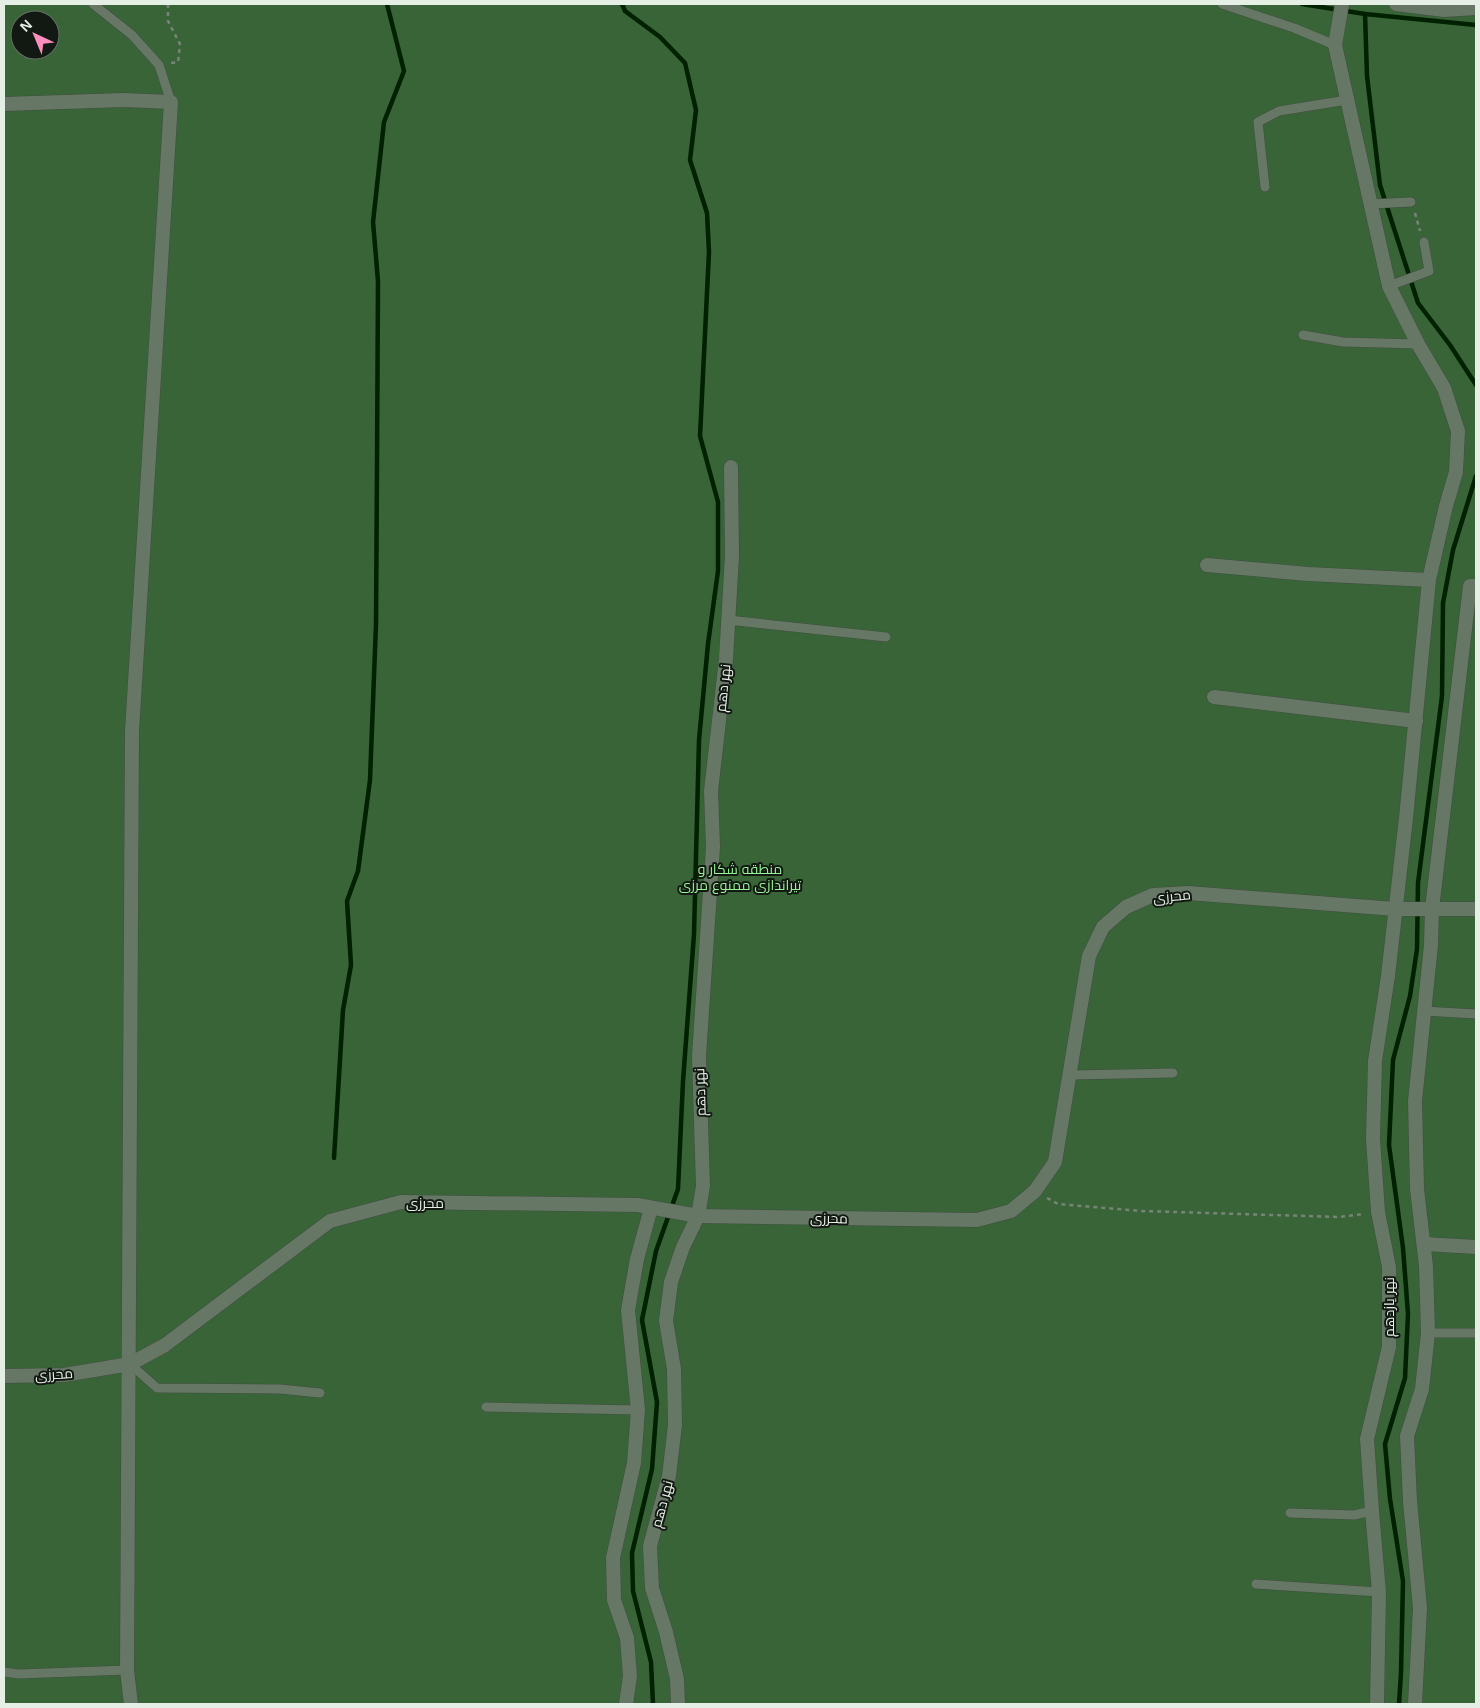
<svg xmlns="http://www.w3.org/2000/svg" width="1480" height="1708" viewBox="0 0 1480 1708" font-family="Arial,Cairo,sans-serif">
<rect width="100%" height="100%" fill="#253324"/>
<path fill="#386437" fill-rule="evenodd" d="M 4,4 L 1476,4 L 1476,1704 L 4,1704 ZM 20,20 L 50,20 L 50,50 L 20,50 Z"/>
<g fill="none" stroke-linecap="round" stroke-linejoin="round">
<g stroke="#002100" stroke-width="4.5">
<path d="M 622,4 L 625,11 L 660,37 L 685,63 L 696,110 L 690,160 L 707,213 L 709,252 L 700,436 L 718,502 L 718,571 L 708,644 L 699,740 L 694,934 L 683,1081 L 678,1189 L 656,1251 L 642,1320 L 657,1402 L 652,1469 L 632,1553 L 633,1591 L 651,1662 L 653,1704"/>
<path d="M 1302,4 L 1365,14 L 1476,25"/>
<path d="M 1365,14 L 1367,76 L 1380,185 L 1418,303 L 1450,345 L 1476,385"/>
<path d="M 334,1158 L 343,1010 L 351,965 L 347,901 L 358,871 L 370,780 L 376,624 L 377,466 L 378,281 L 373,222 L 384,122 L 404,71 L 387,4"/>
<path d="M 1399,1704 L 1401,1673 L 1403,1581 L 1390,1499 L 1385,1444 L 1405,1378 L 1408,1314 L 1403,1248 L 1389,1145 L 1393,1060 L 1410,996 L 1417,949 L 1418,883 L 1442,696 L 1443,603 L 1453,550 L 1476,476"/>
</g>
<defs>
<g id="service">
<path d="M 93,4 L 132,35 L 159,65 L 171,102"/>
<path d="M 1222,4 L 1294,28 L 1335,45"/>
<path d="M 1265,187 L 1258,122 L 1279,111 L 1347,100"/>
<path d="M 1370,204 L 1411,202"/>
<path d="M 1389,286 L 1429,271 L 1424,242"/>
<path d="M 1303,335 L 1343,342 L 1418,344"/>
<path d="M 728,620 L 886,637"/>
<path d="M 1423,1011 L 1476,1014"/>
<path d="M 1071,1075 L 1173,1073"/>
<path d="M 1428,1333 L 1476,1333"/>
<path d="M 130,1364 L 157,1388 L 280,1389 L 320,1393"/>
<path d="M 486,1407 L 638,1410"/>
<path d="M 1290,1513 L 1354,1515 L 1372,1511"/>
<path d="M 1256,1584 L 1379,1592"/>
<path d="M 4,1672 L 19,1674 L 127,1670"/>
</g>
<g id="minor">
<path d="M 1342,4 L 1335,45 L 1389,286 L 1418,344 L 1444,388 L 1458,431 L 1456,472 L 1446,506 L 1429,580"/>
<path d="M 1396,4 L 1444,10 L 1476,8"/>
<path d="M 4,104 L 124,100 L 171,102 L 132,731 L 127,1670 L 131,1704"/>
<path d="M 1207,565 L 1308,574 L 1429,580 L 1406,818 L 1388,976 L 1375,1061 L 1373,1139 L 1378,1212 L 1389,1267 L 1389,1347 L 1367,1439 L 1372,1511 L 1379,1592 L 1377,1704"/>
<path d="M 1214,697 L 1416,721"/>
<path d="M 1424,1244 L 1476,1247"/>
<path d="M 626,1704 L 630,1676 L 627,1638 L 614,1600 L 613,1558 L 634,1463 L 638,1410 L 628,1310 L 637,1259 L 651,1208"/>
<path d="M 678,1704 L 677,1679 L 666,1632 L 652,1588 L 650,1546 L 669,1476 L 675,1425 L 674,1369 L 666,1321 L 671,1282 L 683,1247 L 698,1216 L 703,1186 L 699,1056 L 713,847 L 711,791 L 726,659 L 732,556 L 731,467"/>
<path d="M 1415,1704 L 1420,1608 L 1410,1501 L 1407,1436 L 1422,1389 L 1428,1333 L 1426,1266 L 1417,1189 L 1415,1101 L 1431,945 L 1432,909 L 1470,586 L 1476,586"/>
</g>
<path id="tertiary" d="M 4,1376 L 64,1375 L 130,1364 L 165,1345 L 330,1221 L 401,1202 L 638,1205 L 698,1216 L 977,1220 L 1011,1211 L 1035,1191 L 1055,1162 L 1089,956 L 1103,927 L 1126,907 L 1153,895 L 1188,893 L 1395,909 L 1476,909"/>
</defs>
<use href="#service" stroke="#414e41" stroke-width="10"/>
<use href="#minor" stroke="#414e41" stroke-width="15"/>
<use href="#tertiary" stroke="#414e41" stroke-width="15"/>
<g stroke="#788477" stroke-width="2.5" stroke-dasharray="4 4" stroke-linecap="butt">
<path d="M 168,4 L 168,21 L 180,44 L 178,62 L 171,63"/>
<path d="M 1415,213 L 1420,231"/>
<path d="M 1047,1198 L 1058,1204 L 1141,1211 L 1339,1217 L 1364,1214"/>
</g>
<use href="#service" stroke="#677766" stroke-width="9"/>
<use href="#minor" stroke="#677766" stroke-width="14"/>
<use href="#tertiary" stroke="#677766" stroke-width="14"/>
</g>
<g text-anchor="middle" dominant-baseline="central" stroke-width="4" stroke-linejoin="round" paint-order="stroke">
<g font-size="14" fill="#e6efe5" stroke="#121912">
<text transform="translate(723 688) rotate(-84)">نهر دهم</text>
<text transform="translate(1172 896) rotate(-5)">محرزی</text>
<text transform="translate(700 1092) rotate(-92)">نهر دهم</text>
<text x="425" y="1203">محرزی</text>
<text transform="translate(829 1218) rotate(1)">محرزی</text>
<text transform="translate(1389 1307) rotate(-90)">نهر یازدهم</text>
<text transform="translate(54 1374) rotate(-3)">محرزی</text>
<text transform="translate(662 1504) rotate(-75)">نهر دهم</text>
</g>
<g font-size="14" fill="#97f595" stroke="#121912">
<text x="740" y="869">منطقه شکار و<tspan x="740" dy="16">تیراندازی ممنوع مرزی</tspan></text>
</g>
</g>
<rect width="1480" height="1708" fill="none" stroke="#e6efe5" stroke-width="10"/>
<g transform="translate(35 35) rotate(316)"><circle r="24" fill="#121912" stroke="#676f66"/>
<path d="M0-4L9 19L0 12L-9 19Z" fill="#fd8ebe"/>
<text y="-8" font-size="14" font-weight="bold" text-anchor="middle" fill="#e6efe5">N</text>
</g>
</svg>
